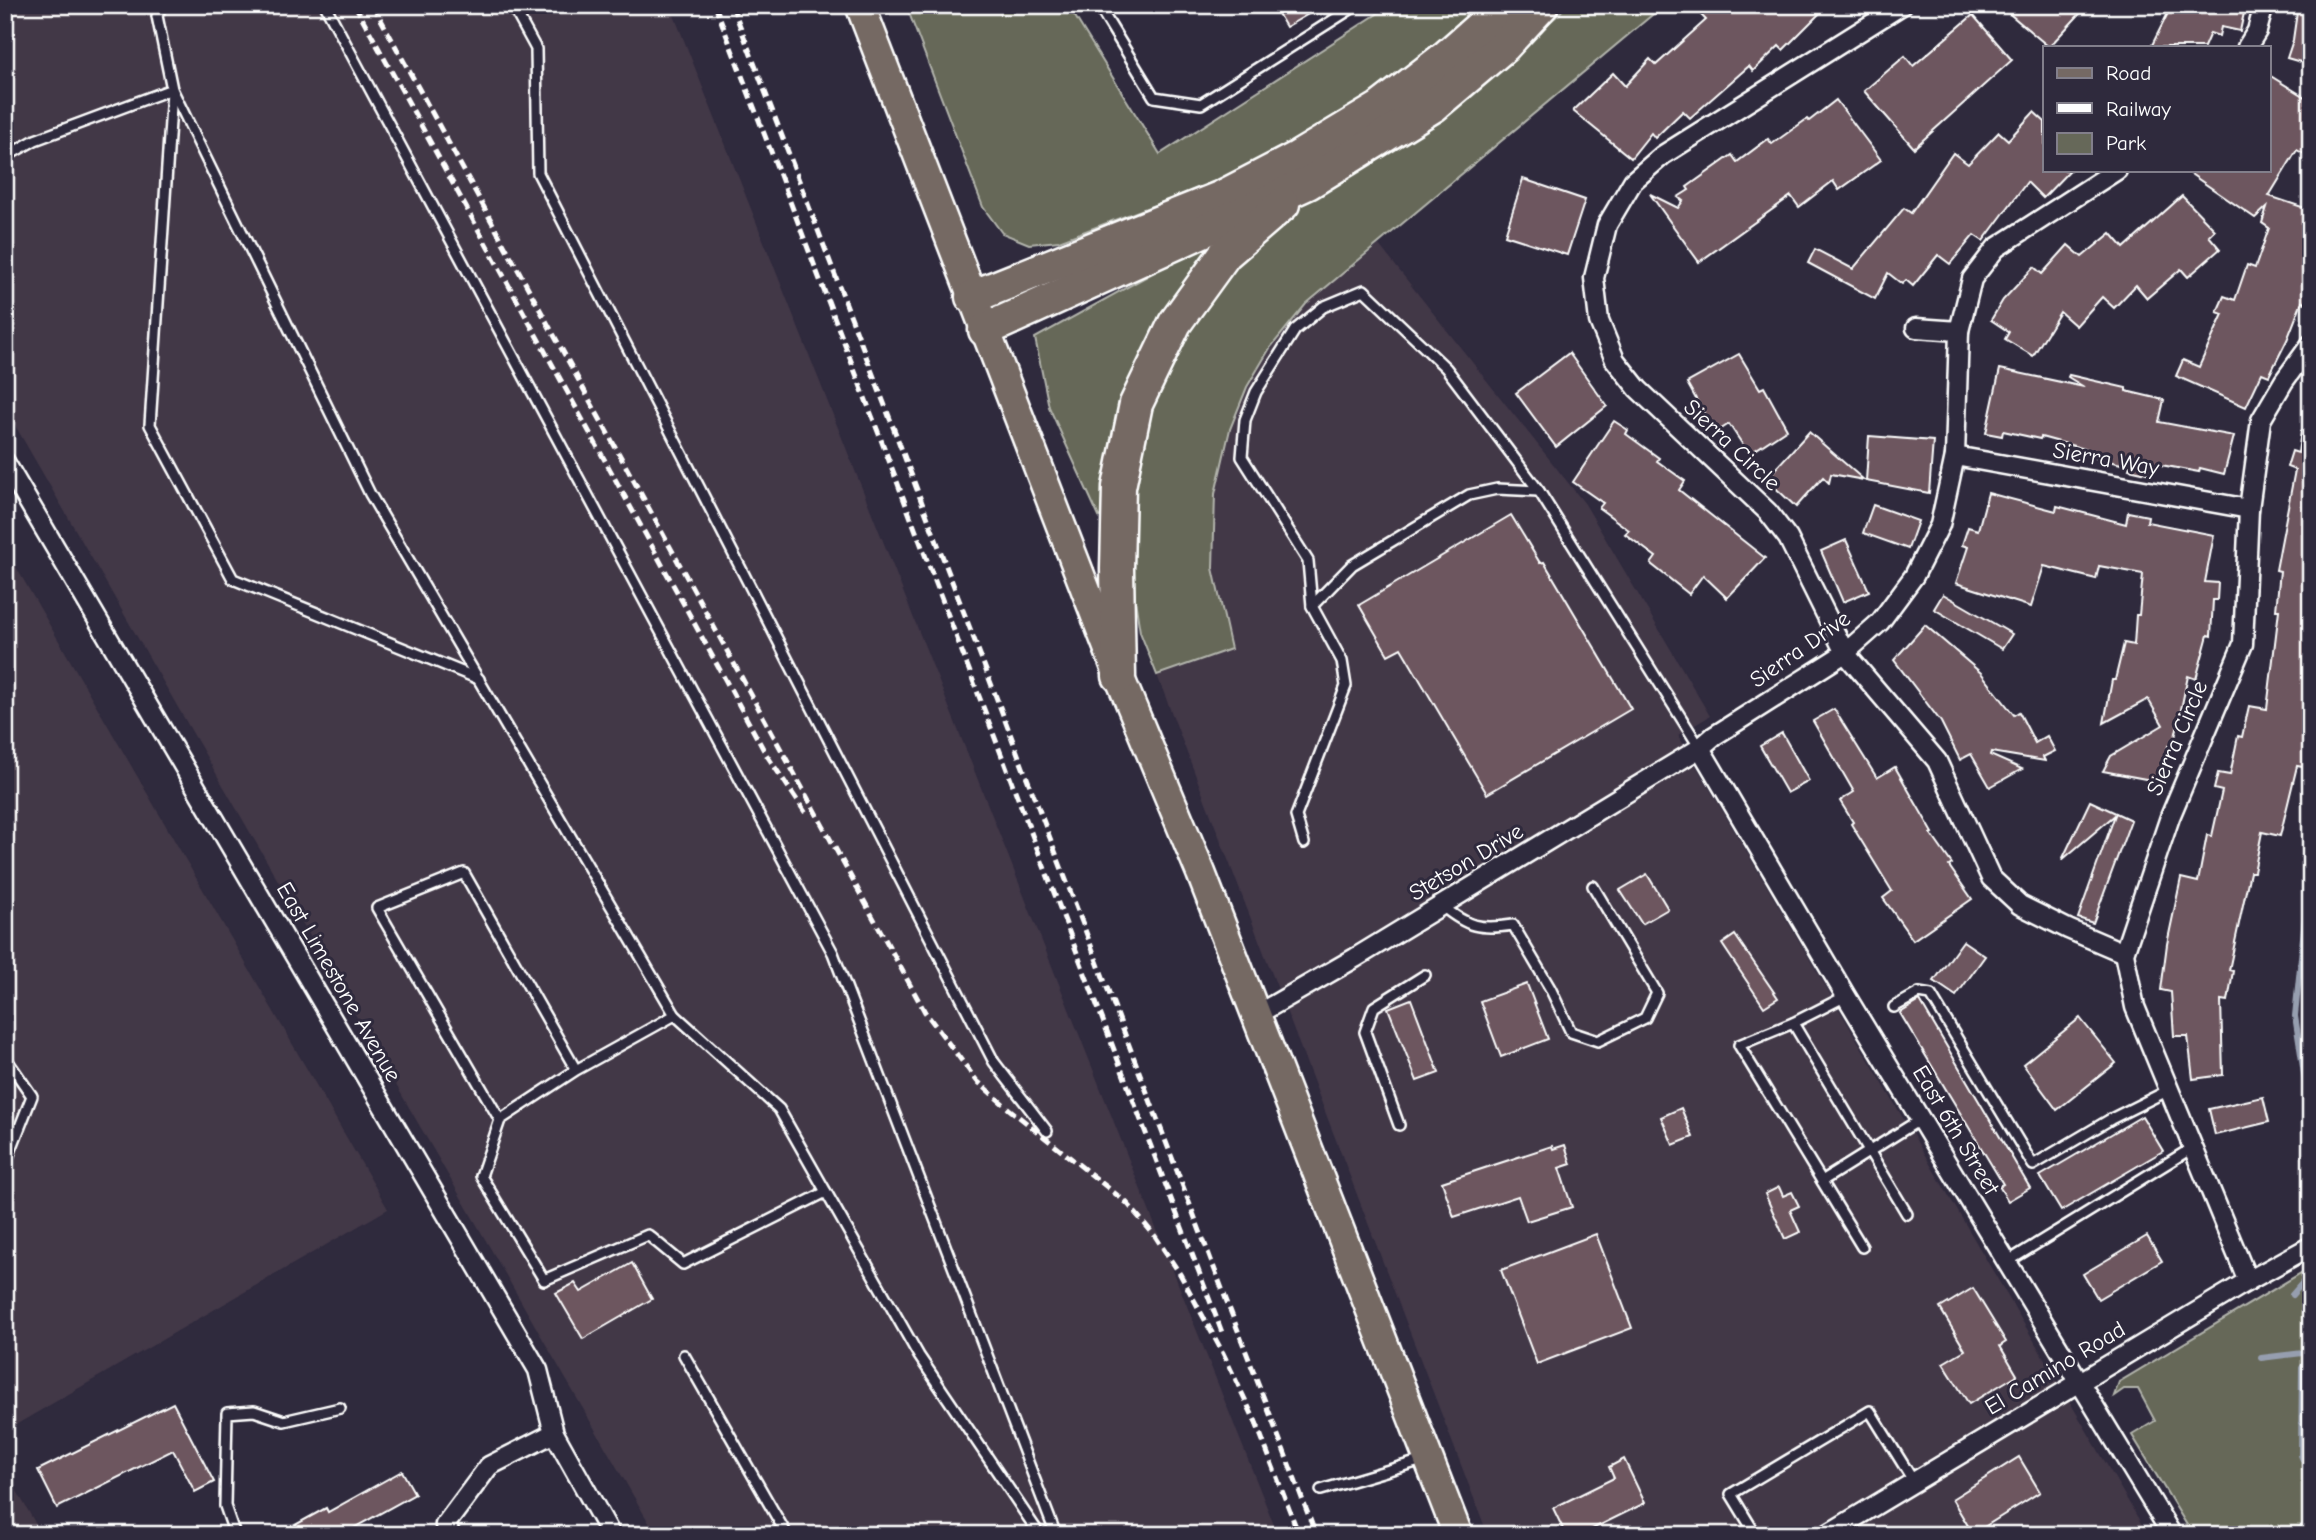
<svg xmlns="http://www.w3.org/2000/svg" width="2316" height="1540" viewBox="0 0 2316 1540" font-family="'Comic Neue',sans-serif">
<rect width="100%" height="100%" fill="#2f2a3d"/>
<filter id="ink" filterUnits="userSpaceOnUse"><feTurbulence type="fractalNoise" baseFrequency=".0143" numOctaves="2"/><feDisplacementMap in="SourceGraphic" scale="14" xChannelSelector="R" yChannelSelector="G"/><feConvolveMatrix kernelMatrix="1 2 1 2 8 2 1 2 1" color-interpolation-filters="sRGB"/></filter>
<g filter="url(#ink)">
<g fill="#423747">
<path d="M 5,5 L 670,5 L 1278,1535 L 656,1535 L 5,408 Z"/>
<path d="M 1379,245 L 1585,504 L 1710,716 L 1678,735 L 2148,1535 L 1488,1535 L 1157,675 L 1231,649 L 1213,568 L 1215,494 L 1230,429 L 1247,387 L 1270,348 L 1306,304 Z"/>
<path d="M 5,548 L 388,1209 L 5,1431 Z"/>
<path d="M 5,1470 L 42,1535 L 5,1535 Z"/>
</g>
<g fill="#666859" stroke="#b2b4ac" stroke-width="2">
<path d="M 906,5 L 1068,5 L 1160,154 L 1391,5 L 1482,5 L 1391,84 L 1297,141 L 1205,186 L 1059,241 L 1029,244 L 1002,233 L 983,207 Z"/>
<path d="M 1566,5 L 1664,5 L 1306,304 L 1270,348 L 1247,387 L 1230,429 L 1215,494 L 1213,568 L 1231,649 L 1157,675 L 1140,632 L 1130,568 L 1132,491 L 1149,409 L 1184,328 L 1234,260 L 1285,214 L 1439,120 L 1559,14 Z"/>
<path d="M 1236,227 L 1189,278 L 1105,513 L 1099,517 L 1049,407 L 1035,338 Z"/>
<path d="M 2311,1267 L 2311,1535 L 2193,1535 L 2132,1435 L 2155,1421 L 2138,1389 L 2124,1389 L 2114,1396 L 2119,1382 Z"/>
</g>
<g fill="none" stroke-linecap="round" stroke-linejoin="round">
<g stroke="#969eaf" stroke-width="6">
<path d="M 2311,899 L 2305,918 L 2295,1016 L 2311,1118"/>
<path d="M 2292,1295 L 2311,1273"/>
<path d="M 2311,1354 L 2302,1368 L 2301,1455 L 2311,1479"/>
<path d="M 2261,1358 L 2311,1352"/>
<path d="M 2290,1535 L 2311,1522"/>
</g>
</g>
<g fill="#6d565e" stroke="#fff" stroke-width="2">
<path d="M 1273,5 L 1324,5 L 1286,27 Z"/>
<path d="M 1711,5 L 1828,5 L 1783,50 L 1779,46 L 1753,71 L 1749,66 L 1690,118 L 1683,111 L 1655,138 L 1651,133 L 1631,158 L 1573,111 L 1613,73 L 1625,86 L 1650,59 L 1656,65 L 1706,20 L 1701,15 Z"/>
<path d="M 1999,5 L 2088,5 L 2049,47 Z"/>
<path d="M 2172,5 L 2210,5 L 2244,13 L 2240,31 L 2221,27 L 2219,36 L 2210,33 L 2204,47 L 2151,47 Z"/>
<path d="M 2298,5 L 2311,5 L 2311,65 L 2287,58 L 2293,40 Z"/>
<path d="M 1973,15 L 2012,60 L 1914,148 L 1864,91 L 1905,56 L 1913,66 Z"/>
<path d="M 2269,75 L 2311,101 L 2311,146 L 2306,155 L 2297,150 L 2269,196 L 2311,210 L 2311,289 L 2305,303 L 2302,302 L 2287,340 L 2269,376 L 2262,373 L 2246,407 L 2176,376 L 2183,360 L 2199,367 L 2223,314 L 2217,312 L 2224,296 L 2235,300 L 2247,265 L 2255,268 L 2269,228 L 2262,223 L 2267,207 L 2255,218 L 2185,170 L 2269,170 Z"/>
<path d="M 1836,100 L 1881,160 L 1839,190 L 1833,181 L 1799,207 L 1791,196 L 1699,262 L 1650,194 L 1678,208 L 1683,201 L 1678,197 L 1689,190 L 1687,187 L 1732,155 L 1737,162 L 1768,139 L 1772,144 L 1807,119 L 1809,121 Z"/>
<path d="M 2034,112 L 2045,122 L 2045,170 L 2070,170 L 2043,198 L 2027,182 L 1983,241 L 1974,235 L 1950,264 L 1938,255 L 1913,286 L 1906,280 L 1902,284 L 1888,273 L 1875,299 L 1808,263 L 1815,249 L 1853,269 L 1904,208 L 1911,213 L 1953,153 L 1968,164 L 1999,132 L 2008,140 Z"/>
<path d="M 1523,179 L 1585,200 L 1567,255 L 1505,235 Z"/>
<path d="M 2182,196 L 2215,230 L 2209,236 L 2220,249 L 2188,277 L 2181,269 L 2147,298 L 2136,285 L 2114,308 L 2102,297 L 2076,326 L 2060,312 L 2033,356 L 2005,339 L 2009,332 L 1991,320 L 2003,300 L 2034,267 L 2042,274 L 2068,245 L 2082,257 L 2111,233 L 2124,248 Z"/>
<path d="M 1569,353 L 1607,406 L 1556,447 L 1516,393 Z"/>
<path d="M 1739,354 L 1760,389 L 1764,387 L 1787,429 L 1749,454 L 1729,424 L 1715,433 L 1687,383 Z"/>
<path d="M 2000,369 L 2084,387 L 2068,377 L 2069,375 L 2126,388 L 2126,391 L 2164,400 L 2159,422 L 2234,436 L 2224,474 L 2200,468 L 2199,472 L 2150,463 L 2147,473 L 2129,469 L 2130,466 L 2095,458 L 2096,452 L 2041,437 L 2040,439 L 2003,431 L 2002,436 L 1986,433 Z"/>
<path d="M 1614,421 L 1628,430 L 1626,434 L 1659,458 L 1657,461 L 1685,481 L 1679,490 L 1765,558 L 1727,598 L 1703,575 L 1689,594 L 1651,564 L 1656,557 L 1625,534 L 1629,530 L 1599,508 L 1603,503 L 1573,482 Z"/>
<path d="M 2301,431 L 2311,432 L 2311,753 L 2308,768 L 2297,766 L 2280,836 L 2262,832 L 2254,872 L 2250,872 L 2229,970 L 2233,971 L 2228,1001 L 2221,1000 L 2223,1075 L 2193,1079 L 2188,1036 L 2174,1036 L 2171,992 L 2161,990 L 2167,944 L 2181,878 L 2198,882 L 2207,835 L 2212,836 L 2222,791 L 2214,789 L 2218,773 L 2230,775 L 2238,736 L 2242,737 L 2249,706 L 2267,709 L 2279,610 L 2276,610 L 2280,571 L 2276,570 L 2295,470 L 2287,467 L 2292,451 L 2298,453 Z"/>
<path d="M 1809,432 L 1864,480 L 1831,474 L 1829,483 L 1823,477 L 1796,507 L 1766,479 Z"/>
<path d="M 1869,436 L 1933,441 L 1929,493 L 1866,481 Z"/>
<path d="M 1988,493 L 2056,511 L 2057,506 L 2126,524 L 2128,512 L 2148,516 L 2147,522 L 2214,535 L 2205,582 L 2218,583 L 2217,600 L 2213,600 L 2211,636 L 2208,635 L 2196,679 L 2188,676 L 2173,747 L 2168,746 L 2162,782 L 2103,771 L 2111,756 L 2163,725 L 2148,699 L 2104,723 L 2112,680 L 2115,680 L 2124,643 L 2134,645 L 2136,615 L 2139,615 L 2143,574 L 2099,566 L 2096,579 L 2044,566 L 2031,607 L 1956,583 L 1968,547 L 1962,545 L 1968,527 L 1978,530 Z"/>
<path d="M 1873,505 L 1918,521 L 1908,549 L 1863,533 Z"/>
<path d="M 1511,515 L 1540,563 L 1544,562 L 1631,709 L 1487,794 L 1401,648 L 1388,655 L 1359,605 Z"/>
<path d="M 1846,540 L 1869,591 L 1843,602 L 1821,551 Z"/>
<path d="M 1943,594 L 2012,634 L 2002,649 L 1934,609 Z"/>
<path d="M 1925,625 L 1981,673 L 2014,715 L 2019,712 L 2035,743 L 2047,736 L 2055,751 L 2043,757 L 2045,761 L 1991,752 L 1990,755 L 2022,769 L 1990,787 L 1971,754 L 1960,760 L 1941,722 L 1894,660 Z"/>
<path d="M 1834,709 L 1877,778 L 1895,767 L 1933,833 L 1931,834 L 1952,864 L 1949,866 L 1972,899 L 1913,940 L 1883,898 L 1892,891 L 1851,824 L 1853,822 L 1840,801 L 1854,792 L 1813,721 Z"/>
<path d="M 1782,733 L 1809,781 L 1787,793 L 1760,746 Z"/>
<path d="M 2090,801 L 2131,820 L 2093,923 L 2078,918 L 2115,815 L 2062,860 Z"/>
<path d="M 1647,874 L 1668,909 L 1642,924 L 1620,890 Z"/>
<path d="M 1735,935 L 1778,998 L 1764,1007 L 1722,944 Z"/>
<path d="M 1963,941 L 1985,956 L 1956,996 L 1934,981 Z"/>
<path d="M 1527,984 L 1548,1039 L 1501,1057 L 1480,1001 Z"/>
<path d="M 1411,999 L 1439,1073 L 1417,1081 L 1388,1008 Z"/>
<path d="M 1920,1001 L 2030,1188 L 2008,1201 L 1999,1186 L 2003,1184 L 1900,1013 Z"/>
<path d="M 2080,1018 L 2116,1063 L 2057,1110 L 2023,1064 Z"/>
<path d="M 2263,1097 L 2269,1122 L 2215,1135 L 2209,1109 Z"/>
<path d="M 1681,1108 L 1693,1137 L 1673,1145 L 1661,1117 Z"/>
<path d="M 2142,1116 L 2163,1151 L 2061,1211 L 2040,1176 Z"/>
<path d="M 1565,1145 L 1571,1164 L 1559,1168 L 1572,1207 L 1527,1221 L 1518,1196 L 1454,1217 L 1442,1182 L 1552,1146 L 1553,1149 Z"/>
<path d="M 1779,1187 L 1783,1196 L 1792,1192 L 1799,1206 L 1790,1210 L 1800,1232 L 1785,1239 L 1765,1194 Z"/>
<path d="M 1596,1234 L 1632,1328 L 1537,1364 L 1501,1270 Z"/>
<path d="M 2147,1236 L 2162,1261 L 2098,1299 L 2083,1274 Z"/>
<path d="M 632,1263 L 652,1299 L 583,1339 L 556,1293 L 575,1283 L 581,1292 Z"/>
<path d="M 1973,1288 L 2006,1342 L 2000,1346 L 2017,1375 L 1969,1404 L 1943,1363 L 1965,1350 L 1940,1308 Z"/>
<path d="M 173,1403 L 214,1482 L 195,1492 L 173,1450 L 57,1508 L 38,1470 Z"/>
<path d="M 2019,1457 L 2040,1492 L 1973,1534 L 1952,1499 Z"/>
<path d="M 1624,1459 L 1645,1503 L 1580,1535 L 1566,1535 L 1553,1508 L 1614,1478 L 1609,1467 Z"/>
<path d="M 402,1471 L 415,1494 L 341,1535 L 277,1535 L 326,1508 L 328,1512 Z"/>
</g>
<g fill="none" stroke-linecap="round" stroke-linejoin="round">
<defs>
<g id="service">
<path d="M 162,5 L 157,16 L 172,89 L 370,494 L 675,1015 L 779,1109 L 919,1356 L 1040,1535"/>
<path d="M 325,5 L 833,953 L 1056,1535"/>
<path d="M 512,5 L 536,49 L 538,173 L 994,1062 L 1047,1131"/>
<path d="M 1098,5 L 1154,97 L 1201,104 L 1357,5"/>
<path d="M 172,91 L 150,425 L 233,579 L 479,679"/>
<path d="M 5,157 L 35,140 L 172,89"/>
<path d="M 1312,606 L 1308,561 L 1242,457 L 1245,420 L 1256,392 L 1295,330 L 1323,307 L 1364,290 L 1446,368 L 1539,491 L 1700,748"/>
<path d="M 1304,843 L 1296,816 L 1346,686 L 1342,661 L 1312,606 L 1352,565 L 1469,495 L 1497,489 L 1539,491"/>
<path d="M 1442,906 C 1468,927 1479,930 1513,925 L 1550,988 L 1571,1032 L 1598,1041 L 1645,1018 L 1657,993 L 1593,886"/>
<path d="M 1846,996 L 1793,1023 L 1739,1045 L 1862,1247"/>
<path d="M 1894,1007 L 1919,993 L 1931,995 L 2033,1165 L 2111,1119 L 2169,1090"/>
<path d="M 1793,1023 L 1907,1214"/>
<path d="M 5,1057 L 32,1096 L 5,1165"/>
<path d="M 576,1070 L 464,873 L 377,908 L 500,1120 L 576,1070 L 675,1015"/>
<path d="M 500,1120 L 481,1176 L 544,1280 L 648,1235 L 683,1264 L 826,1192"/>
<path d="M 1399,1125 L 1365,1032 L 1374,1007 L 1425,975"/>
<path d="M 1822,1181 L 1921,1119"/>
<path d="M 2007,1262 L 2192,1148"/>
<path d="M 684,1355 L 787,1535"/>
<path d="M 1321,1490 L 1423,1460"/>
<path d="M 235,1535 L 225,1506 L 227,1413 L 254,1411 L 284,1421 L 340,1408"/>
<path d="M 1756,1535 L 1731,1494 L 1870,1411 L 1914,1482"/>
</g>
<g id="minor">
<path d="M 1902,5 L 1663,155 L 1633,181 L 1607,225 L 1594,278 L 1599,321 L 1615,360 L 1638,389 L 1768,512 L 1788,538 L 1845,653 L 1937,761 L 1991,878 L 2020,905 L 2068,929 L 2124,953"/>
<path d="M 2247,47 L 2257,31 L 2264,5"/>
<path d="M 1916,328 L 1959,331"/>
<path d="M 1955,456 L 2249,509"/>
<path d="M 5,462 L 538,1370 L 554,1433 L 611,1535"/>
<path d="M 1700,748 L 1846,996 L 2172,1535"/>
<path d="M 1256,1015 L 1355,958 L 1700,748 L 1714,736 L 1845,653 L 1880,622 L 1914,576 L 1940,525 L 1955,456 L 1959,331 L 1972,279 L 1996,248 L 2117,170"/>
<path d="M 2248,1281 L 2135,1007 L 2124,953 L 2170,817 L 2243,644 L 2249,509 L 2261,420 L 2284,381 L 2311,344"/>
<path d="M 451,1535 L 445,1525 L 489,1466 L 554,1433"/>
<path d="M 1826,1535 L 2248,1281 L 2311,1246"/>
</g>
<path id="primary" d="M 860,5 L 1119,676 L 1201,873 L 1458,1535"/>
<g id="motorway">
<path d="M 972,297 L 1222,197 L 1297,158 L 1380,108 L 1446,57 L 1505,5"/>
<path d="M 985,330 L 1308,183 L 1433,106 L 1504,46 L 1542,5"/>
<path d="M 1119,676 L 1117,569 L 1119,487 L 1136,404 L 1175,323 L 1225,254 L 1283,204"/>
</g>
</defs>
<use href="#service" stroke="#fff" stroke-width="14"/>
<use href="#minor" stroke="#fff" stroke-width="23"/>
<use href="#primary" stroke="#fff" stroke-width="33"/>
<use href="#motorway" stroke="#fff" stroke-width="37"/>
<use href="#service" stroke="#2f2a3d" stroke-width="9"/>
<use href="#minor" stroke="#2f2a3d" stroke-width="18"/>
<use href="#primary" stroke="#756964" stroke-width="28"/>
<use href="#motorway" stroke="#756964" stroke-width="32"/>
<g stroke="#fff" stroke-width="5" stroke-dasharray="10 5" stroke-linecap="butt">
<path d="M 355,5 L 766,754 L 807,815"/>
<path d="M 373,5 L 925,1012 L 977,1081 L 1009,1109 L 1127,1203 L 1155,1236 L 1180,1274 L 1223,1353 L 1259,1429"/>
<path d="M 715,5 L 1223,1335"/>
<path d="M 732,5 L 1316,1535"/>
<path d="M 1255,1420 L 1299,1535"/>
</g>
</g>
</g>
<g text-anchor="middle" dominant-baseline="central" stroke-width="6" stroke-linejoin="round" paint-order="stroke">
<g font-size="23" fill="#fff" stroke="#2f2a3d">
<text transform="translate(1732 445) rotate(43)">Sierra Circle</text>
<text transform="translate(2106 459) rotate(10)">Sierra Way</text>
<text transform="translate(1800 649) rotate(-35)">Sierra Drive</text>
<text transform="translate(2177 738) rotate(-67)">Sierra Circle</text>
<text transform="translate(1466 862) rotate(-31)">Stetson Drive</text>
<text transform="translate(339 982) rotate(60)">East Limestone Avenue</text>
<text transform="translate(1956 1130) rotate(59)">East 6th Street</text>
<text transform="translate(2055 1368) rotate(-31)">El Camino Road</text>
</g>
</g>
<rect width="2316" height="1540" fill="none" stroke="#2f2a3d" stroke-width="28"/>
<rect x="14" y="14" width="2288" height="1512" fill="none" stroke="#fff" stroke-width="2.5" filter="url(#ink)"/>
<rect x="2043" y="46" width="228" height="126" fill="#2f2a3d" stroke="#827f8b" stroke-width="2"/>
<rect x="2057" y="68" width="35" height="10" fill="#756964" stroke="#827f8b" stroke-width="2"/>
<text x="2106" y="80" font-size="21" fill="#ffffff">Road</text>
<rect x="2057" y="103" width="35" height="10" fill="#ffffff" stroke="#827f8b" stroke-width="2"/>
<text x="2106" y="116" font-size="21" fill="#ffffff">Railway</text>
<rect x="2057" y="133" width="35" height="21" fill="#666859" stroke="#827f8b" stroke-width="2"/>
<text x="2106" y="150" font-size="21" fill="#ffffff">Park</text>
</svg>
